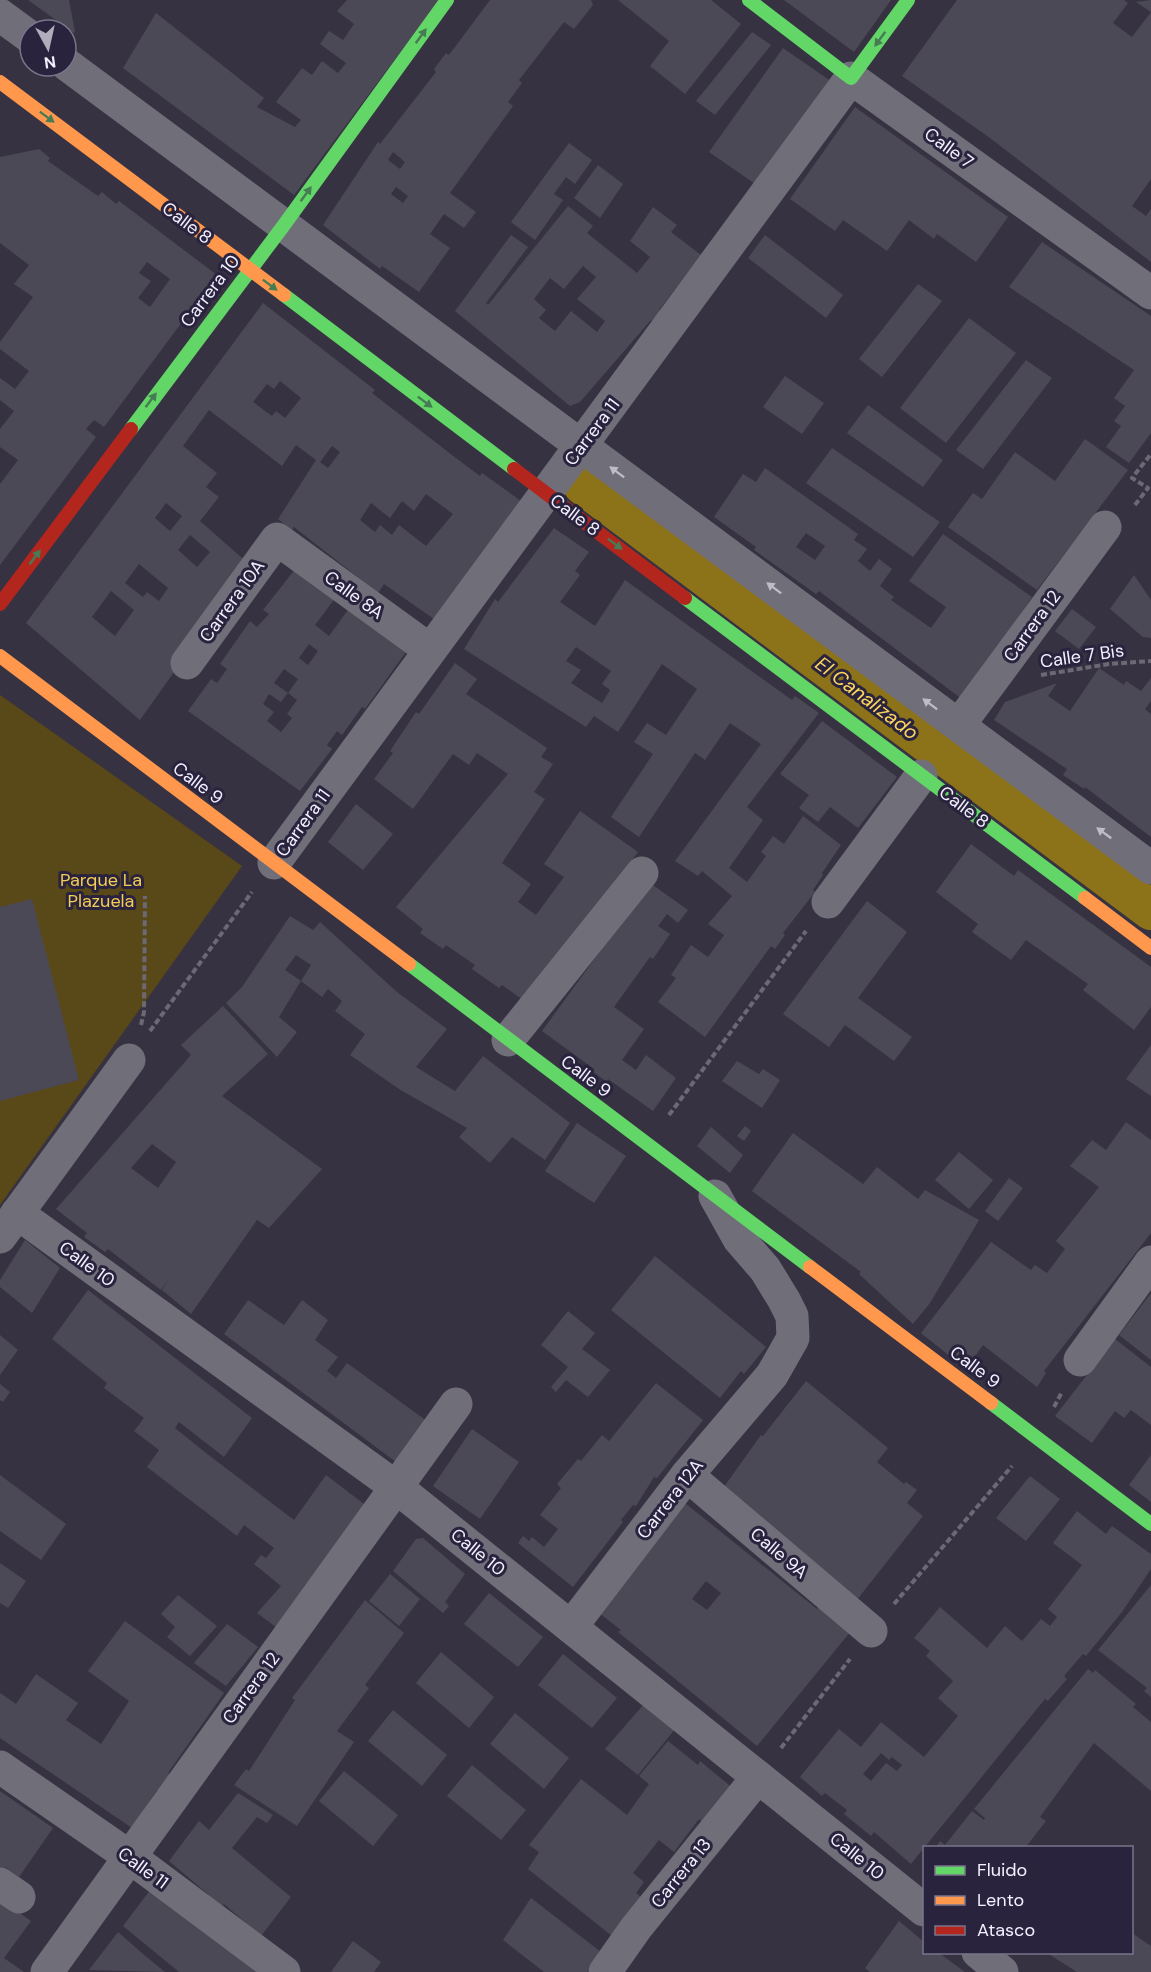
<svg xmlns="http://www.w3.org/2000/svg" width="1151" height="1972" viewBox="0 0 1151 1972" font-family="'DM Sans',sans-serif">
<rect width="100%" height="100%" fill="#363242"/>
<path fill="#594818" d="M 0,695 L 242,866 L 0,1205 Z"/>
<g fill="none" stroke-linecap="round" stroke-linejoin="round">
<path stroke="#8c7219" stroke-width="40" d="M 583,485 L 1151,910"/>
</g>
<g fill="#4c4956" fill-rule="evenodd">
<path d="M 28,0 L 69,0 L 75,32 L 74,33 Z"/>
<path d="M 347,0 L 439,0 L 294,195 L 123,68 L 156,13 L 264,98 L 257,107 L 295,127 L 301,120 L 276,102 L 302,68 L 312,75 L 322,61 L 338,73 L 346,63 L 320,44 L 329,31 L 343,40 L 354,24 L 337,11 Z"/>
<path d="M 490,0 L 591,0 L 593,5 L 574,29 L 564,22 L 519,80 L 522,83 L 508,102 L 513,106 L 450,193 L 476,212 L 464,228 L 444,214 L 430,234 L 450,248 L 419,292 L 382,266 L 380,269 L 323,225 L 378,142 L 380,144 L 436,72 L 434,69 L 446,53 L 449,55 ZM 393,152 L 405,162 L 400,169 L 388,160 ZM 396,187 L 408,196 L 403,203 L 391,194 Z"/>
<path d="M 618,0 L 711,0 L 741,24 L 685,94 L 650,66 L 669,41 Z"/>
<path d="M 784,0 L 891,0 L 854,52 Z"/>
<path d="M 957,0 L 1124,0 L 1128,3 L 1113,23 L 1132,37 L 1151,12 L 1136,2 L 1151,0 L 1151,179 L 1132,206 L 1146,216 L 1151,209 L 1151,262 L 990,138 L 902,76 Z"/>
<path d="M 752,32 L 771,45 L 715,115 L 696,101 Z"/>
<path d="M 783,48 L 835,84 L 761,188 L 709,152 Z"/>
<path d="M 855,107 L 1008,217 L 976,262 L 937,234 L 934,239 L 909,220 L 887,251 L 843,220 L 835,231 L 790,199 Z"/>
<path d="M 569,143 L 592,160 L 575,184 L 566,177 L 554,194 L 563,200 L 535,240 L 511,222 Z"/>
<path d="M 39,149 L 50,158 L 48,161 L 98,196 L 102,192 L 116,204 L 119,201 L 217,275 L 104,427 L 94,420 L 86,429 L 96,437 L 0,565 L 0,484 L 18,460 L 0,447 L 0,429 L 14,411 L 0,400 L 0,378 L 15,389 L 29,371 L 0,349 L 0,342 L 33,297 L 14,284 L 29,265 L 0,243 L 0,157 ZM 147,262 L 170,279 L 150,307 L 138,298 L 151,281 L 139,273 Z"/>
<path d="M 598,165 L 623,184 L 600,218 L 574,198 Z"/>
<path d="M 568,206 L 593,226 L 587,233 L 637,273 L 650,257 L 630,241 L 653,207 L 677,225 L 671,232 L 701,255 L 659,310 L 662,312 L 654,322 L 651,320 L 580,402 L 570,406 L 455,311 L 511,235 L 528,247 L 486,303 L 488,305 ZM 583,266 L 596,277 L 577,299 L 605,321 L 597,332 L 571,311 L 555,331 L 539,318 L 546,310 L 534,299 L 550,278 L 564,289 Z"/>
<path d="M 765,235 L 843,295 L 826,318 L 748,258 Z"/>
<path d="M 1042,242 L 1151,316 L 1151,433 L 1129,463 L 1106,447 L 1121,426 L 1114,421 L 1125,406 L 1114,398 L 1134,370 L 1009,287 Z"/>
<path d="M 918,284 L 942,301 L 882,377 L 859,359 Z"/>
<path d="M 263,303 L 375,390 L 372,393 L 452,455 L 480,476 L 482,473 L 528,506 L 441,624 L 384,584 L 378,593 L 294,527 L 292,530 L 278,519 L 316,460 L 296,445 L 282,466 L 209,410 L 183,446 L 217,473 L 206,487 L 219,497 L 200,521 L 250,565 L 140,720 L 26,623 ZM 280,381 L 301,398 L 285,418 L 276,411 L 272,416 L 253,402 L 267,384 L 274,389 ZM 332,446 L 340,452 L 328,468 L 320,462 ZM 426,494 L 453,514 L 426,546 L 399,525 L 392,535 L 380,525 L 375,532 L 360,520 L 371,503 L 390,518 L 402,501 L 414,511 ZM 166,503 L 182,516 L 170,531 L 155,518 ZM 190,535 L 210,552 L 197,567 L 178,550 ZM 139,564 L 168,588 L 159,601 L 147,592 L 143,597 L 125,583 ZM 111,591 L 134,610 L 115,636 L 92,617 Z"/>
<path d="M 969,318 L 1016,353 L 946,443 L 900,408 Z"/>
<path d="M 1026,360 L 1052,378 L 983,469 L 956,450 Z"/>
<path d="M 785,376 L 824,403 L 802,434 L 763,407 Z"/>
<path d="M 868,405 L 943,460 L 923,487 L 847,433 Z"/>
<path d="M 1085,439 L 1128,470 L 1037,590 L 948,527 L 973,493 L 982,499 L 1015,452 L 1055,481 Z"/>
<path d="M 832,448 L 940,522 L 913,557 L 806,483 Z"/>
<path d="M 765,468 L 858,534 L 854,540 L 867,549 L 858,561 L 870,571 L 879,559 L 892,569 L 880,586 L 894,597 L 891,600 L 931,628 L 946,607 L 909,581 L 943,534 L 1032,597 L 963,700 L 819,591 L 816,594 L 754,550 L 756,547 L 714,517 L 743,474 L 756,482 ZM 806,533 L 825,546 L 815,560 L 796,547 Z"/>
<path d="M 554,528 L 589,552 L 575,571 L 580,575 L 560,602 L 595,626 L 625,580 L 792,700 L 795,696 L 819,713 L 747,807 L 763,820 L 729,868 L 747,882 L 766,856 L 761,852 L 773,836 L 784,844 L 803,816 L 841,845 L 822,873 L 823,875 L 813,890 L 815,892 L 783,933 L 785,935 L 775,949 L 771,946 L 705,1037 L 658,1002 L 676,978 L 671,975 L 691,945 L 708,957 L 724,935 L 708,924 L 732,896 L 702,871 L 698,876 L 675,861 L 761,744 L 730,723 L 705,760 L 695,753 L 639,837 L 611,817 L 653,754 L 634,742 L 647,723 L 666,735 L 697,689 L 662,664 L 618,732 L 594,716 L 586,727 L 464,649 L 495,599 L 498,602 ZM 576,647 L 611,671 L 602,684 L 610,690 L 602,703 L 571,683 L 581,670 L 566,661 Z"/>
<path d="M 296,568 L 336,597 L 315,625 L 329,636 L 350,607 L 406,652 L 365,709 L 362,707 L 342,735 L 337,731 L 327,745 L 332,749 L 300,791 L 188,711 L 211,679 L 217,683 L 227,669 L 220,664 L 250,621 L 257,627 L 269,614 L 263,610 ZM 309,644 L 318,651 L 308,665 L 299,658 ZM 284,669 L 298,679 L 288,693 L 297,700 L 287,714 L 292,718 L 281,732 L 267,721 L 274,712 L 263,704 L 269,694 L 281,702 L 288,693 L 274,683 Z"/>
<path d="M 1134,575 L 1151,600 L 1151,638 L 1143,637 L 1110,609 Z"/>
<path d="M 1072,609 L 1096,627 L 1079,649 L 1055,631 Z"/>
<path d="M 455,663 L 477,679 L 466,694 L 547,748 L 541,757 L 553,764 L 534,792 L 545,799 L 502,863 L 531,884 L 518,902 L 536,915 L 564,877 L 544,864 L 580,811 L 638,852 L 527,1003 L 502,985 L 499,988 L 472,969 L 475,965 L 446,945 L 443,949 L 420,933 L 423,929 L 396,907 L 508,774 L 477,753 L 469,765 L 453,754 L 413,809 L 374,779 L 393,753 L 390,751 L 416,712 L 419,714 Z"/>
<path d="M 1099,668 L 1124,685 L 1126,681 L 1141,691 L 1151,678 L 1151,701 L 1145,709 L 1151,714 L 1151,837 L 1085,787 L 1084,789 L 1063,775 L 1067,769 L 994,720 L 1005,702 L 1057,683 L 1048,696 L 1070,711 Z"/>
<path d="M 822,721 L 897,777 L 858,828 L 830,807 L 818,822 L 799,808 L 809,795 L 780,774 Z"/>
<path d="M 356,804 L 393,834 L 363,870 L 328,842 Z"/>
<path d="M 971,844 L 1014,876 L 1018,870 L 1151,967 L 1151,1007 L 1134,1030 L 1083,990 L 1088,984 L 1026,940 L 1011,960 L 972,932 L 978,924 L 936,892 Z"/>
<path d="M 650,883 L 688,910 L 678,923 L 667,914 L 658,926 L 670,934 L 653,959 L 650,957 L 614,1007 L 644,1029 L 622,1060 L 636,1070 L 646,1055 L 676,1078 L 653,1111 L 608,1079 L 607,1082 L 592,1071 L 594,1069 L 542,1031 Z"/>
<path d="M 32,899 L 79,1080 L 0,1101 L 0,907 Z"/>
<path d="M 867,901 L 907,932 L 858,998 L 912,1037 L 894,1061 L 845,1025 L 829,1047 L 783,1014 Z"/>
<path d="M 290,916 L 313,930 L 320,922 L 397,992 L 447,1029 L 416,1067 L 455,1091 L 483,1056 L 570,1123 L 545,1160 L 512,1137 L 490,1163 L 459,1137 L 467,1128 L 399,1089 L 350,1055 L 365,1034 L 335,1011 L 342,1001 L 328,989 L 322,997 L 301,981 L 311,965 L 296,955 L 285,970 L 301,981 L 279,1017 L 297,1032 L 277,1057 L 226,1003 L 242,987 Z"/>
<path d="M 223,1006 L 268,1054 L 222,1096 L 322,1169 L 269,1228 L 257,1220 L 191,1314 L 162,1290 L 170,1278 L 161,1290 L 108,1249 L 105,1252 L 84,1237 L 87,1233 L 56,1209 L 191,1055 L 181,1045 ZM 152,1144 L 176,1162 L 158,1188 L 131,1168 Z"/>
<path d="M 1151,1045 L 1151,1096 L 1126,1079 Z"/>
<path d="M 737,1061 L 759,1074 L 763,1069 L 780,1080 L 762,1108 L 722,1081 Z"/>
<path d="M 1126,1122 L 1151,1140 L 1151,1233 L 1044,1371 L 1046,1373 L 1037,1387 L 983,1345 L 966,1369 L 921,1333 L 991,1242 L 1031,1270 L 1035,1265 L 1047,1273 L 1065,1249 L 1056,1241 L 1099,1187 L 1070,1166 L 1092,1140 L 1106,1150 Z"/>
<path d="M 577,1123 L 626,1156 L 594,1203 L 545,1171 Z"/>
<path d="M 745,1126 L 751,1131 L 744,1141 L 737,1136 Z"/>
<path d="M 711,1127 L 743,1155 L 730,1173 L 697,1146 Z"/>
<path d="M 793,1133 L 863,1184 L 877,1167 L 918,1199 L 925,1190 L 979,1220 L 930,1303 L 913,1324 L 859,1274 L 861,1272 L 752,1191 Z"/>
<path d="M 959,1152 L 993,1180 L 969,1209 L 935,1180 Z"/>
<path d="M 1009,1178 L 1023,1188 L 998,1221 L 985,1211 Z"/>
<path d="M 25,1240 L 60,1268 L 32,1313 L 0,1287 L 0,1280 Z"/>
<path d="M 655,1256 L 766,1347 L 744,1374 L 741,1371 L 720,1398 L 611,1310 Z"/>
<path d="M 88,1290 L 252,1418 L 224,1457 L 179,1422 L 175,1428 L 206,1453 L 294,1520 L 326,1475 L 368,1507 L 276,1627 L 257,1613 L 281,1586 L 254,1564 L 261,1555 L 266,1558 L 274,1548 L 244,1525 L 237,1536 L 147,1467 L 159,1450 L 134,1431 L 144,1418 L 104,1388 L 107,1383 L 52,1339 Z"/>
<path d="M 1151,1293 L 1151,1360 L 1119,1335 Z"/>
<path d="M 248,1300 L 284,1325 L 302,1300 L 328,1320 L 315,1340 L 338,1357 L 327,1371 L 336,1378 L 347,1363 L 431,1424 L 400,1465 L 224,1334 Z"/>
<path d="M 568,1311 L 595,1333 L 582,1349 L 610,1370 L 588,1397 L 566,1380 L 556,1392 L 551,1387 L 568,1367 L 541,1345 Z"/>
<path d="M 0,1335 L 18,1350 L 0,1375 Z"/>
<path d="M 1115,1339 L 1151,1367 L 1151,1425 L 1131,1410 L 1124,1418 L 1115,1411 L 1092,1443 L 1055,1416 Z"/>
<path d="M 806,1381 L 888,1448 L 877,1462 L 904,1484 L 906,1482 L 917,1490 L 907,1503 L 923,1516 L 856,1601 L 721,1491 L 761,1435 L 763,1436 Z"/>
<path d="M 656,1383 L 703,1420 L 657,1478 L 654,1477 L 636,1506 L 633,1505 L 621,1520 L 623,1522 L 573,1587 L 518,1543 L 523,1536 L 529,1541 L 532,1537 L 544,1547 L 558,1529 L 540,1515 L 561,1488 L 557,1484 L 578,1459 L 581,1461 L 602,1435 L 609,1441 Z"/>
<path d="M 0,1384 L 10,1392 L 3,1402 L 0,1400 Z"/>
<path d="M 472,1429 L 519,1462 L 480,1519 L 433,1486 Z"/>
<path d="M 1151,1455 L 1151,1502 L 1129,1485 Z"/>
<path d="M 0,1475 L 66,1524 L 41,1560 L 0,1531 Z"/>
<path d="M 1030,1476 L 1060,1499 L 1026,1541 L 996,1518 Z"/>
<path d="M 685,1503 L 817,1609 L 820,1605 L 851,1631 L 757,1746 L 618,1632 L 621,1630 L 599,1613 ZM 706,1581 L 721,1593 L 707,1610 L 692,1599 Z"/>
<path d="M 1077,1511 L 1106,1534 L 1112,1526 L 1151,1554 L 1151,1569 L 1122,1612 L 1086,1656 L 1083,1654 L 1064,1676 L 1067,1679 L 1048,1701 L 1045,1699 L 911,1864 L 874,1832 L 871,1836 L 844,1814 L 847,1810 L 825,1793 L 822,1796 L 800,1777 L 839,1729 L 861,1747 L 881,1722 L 924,1757 L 958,1716 L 938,1698 L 953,1681 L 926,1656 L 930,1651 L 914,1638 L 940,1607 L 987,1648 L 1005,1626 L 1022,1641 L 1041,1619 L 1050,1626 L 1057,1617 L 1048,1609 L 1082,1565 L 1053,1543 ZM 881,1753 L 889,1760 L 892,1757 L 902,1765 L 897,1771 L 886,1763 L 871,1781 L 863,1774 Z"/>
<path d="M 423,1538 L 465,1574 L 445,1602 L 449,1606 L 443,1613 L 393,1571 L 416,1539 Z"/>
<path d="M 0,1563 L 26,1581 L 8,1608 L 0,1603 Z"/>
<path d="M 390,1574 L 420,1599 L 399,1626 L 369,1601 Z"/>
<path d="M 1151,1585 L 1151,1697 L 1144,1691 L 1147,1688 L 1098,1650 Z"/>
<path d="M 489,1593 L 543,1637 L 518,1667 L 464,1624 Z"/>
<path d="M 178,1595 L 217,1626 L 190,1656 L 167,1637 L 175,1627 L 161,1614 Z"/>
<path d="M 365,1600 L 404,1633 L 365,1685 L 369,1688 L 337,1731 L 354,1742 L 297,1826 L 234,1785 L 246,1769 L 249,1771 L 295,1700 L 292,1698 Z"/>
<path d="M 125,1621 L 224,1693 L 168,1773 L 171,1775 L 160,1792 L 157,1790 L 132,1828 L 0,1738 L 0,1693 L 16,1704 L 36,1674 L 78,1703 L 66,1720 L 101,1744 L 129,1701 L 88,1671 Z"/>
<path d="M 227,1624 L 258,1647 L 226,1686 L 194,1663 Z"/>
<path d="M 441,1652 L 494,1697 L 469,1728 L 416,1683 Z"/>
<path d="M 563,1654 L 617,1698 L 592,1728 L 538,1685 Z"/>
<path d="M 1088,1669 L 1093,1673 L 1095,1670 L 1136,1704 L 1133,1707 L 1151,1722 L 1151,1791 L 1094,1743 L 1040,1817 L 1046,1821 L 1025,1848 L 935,1848 L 940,1841 L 945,1845 L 972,1811 L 984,1820 L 985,1818 L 974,1809 Z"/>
<path d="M 644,1704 L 675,1729 L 638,1775 L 605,1749 Z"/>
<path d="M 393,1710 L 447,1755 L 422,1786 L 368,1741 Z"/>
<path d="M 515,1713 L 569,1758 L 544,1789 L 490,1744 Z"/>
<path d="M 668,1741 L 698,1765 L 700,1761 L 735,1790 L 706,1825 L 699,1819 L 674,1852 L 659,1840 L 633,1873 L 644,1882 L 636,1893 L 641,1897 L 612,1936 L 528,1869 L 539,1852 L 529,1845 L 581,1779 L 627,1815 L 649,1784 L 639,1776 Z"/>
<path d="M 472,1765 L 526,1810 L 501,1840 L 447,1796 Z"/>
<path d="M 344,1771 L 398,1815 L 373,1846 L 319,1801 Z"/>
<path d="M 0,1791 L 53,1828 L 19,1877 L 5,1867 L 3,1870 L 0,1868 Z"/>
<path d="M 238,1793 L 273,1815 L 267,1823 L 257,1817 L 232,1848 L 291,1897 L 261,1936 L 224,1904 L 221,1907 L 207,1896 L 209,1895 L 169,1861 L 199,1821 L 209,1830 Z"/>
<path d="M 157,1881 L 267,1972 L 179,1972 L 123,1926 Z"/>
<path d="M 531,1898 L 601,1952 L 587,1972 L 544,1972 L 503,1940 Z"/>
<path d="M 0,1899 L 31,1921 L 4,1958 L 24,1972 L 0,1972 Z"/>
<path d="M 899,1921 L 924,1942 L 924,1953 L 939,1953 L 965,1972 L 870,1972 L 865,1968 Z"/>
<path d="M 118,1932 L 143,1954 L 165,1972 L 89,1970 Z"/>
<path d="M 1132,1933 L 1151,1946 L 1151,1972 L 1077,1972 L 1047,1953 L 1131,1953 Z"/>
<path d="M 353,1941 L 381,1962 L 374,1972 L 331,1972 Z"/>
</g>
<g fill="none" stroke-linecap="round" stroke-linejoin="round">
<g stroke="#6c6975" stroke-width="4" stroke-dasharray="6 3" stroke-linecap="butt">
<path d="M 1135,505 L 1148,488 L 1132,478 L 1151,454"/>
<path d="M 1041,675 L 1109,664 L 1151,661"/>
<path d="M 141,1025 L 144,1012 L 145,896"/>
<path d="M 150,1031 L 252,892"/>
<path d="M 669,1115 L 806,931"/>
<path d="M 1054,1407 L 1062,1392"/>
<path d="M 894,1604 L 1012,1466"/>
<path d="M 781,1748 L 850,1659"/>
</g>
<g stroke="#706e79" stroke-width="33">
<path d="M 0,15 L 30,37"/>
<path d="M 66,64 L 1151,868"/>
<path d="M 187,663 L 277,539 L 430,650"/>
<path d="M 959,725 L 1105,527"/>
<path d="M 274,863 L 851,78 L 1151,293"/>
<path d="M 828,902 L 921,776"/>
<path d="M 508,1040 L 642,873"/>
<path d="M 17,1213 L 396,1487 L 924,1910"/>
<path d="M 0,1237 L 129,1060"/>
<path d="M 1080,1360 L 1151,1262"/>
<path d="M 687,1475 L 871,1631"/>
<path d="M 571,1627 L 687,1475 L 772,1375 L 793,1338 L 792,1316 L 784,1300 L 765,1269 L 739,1239 L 715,1196"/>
<path d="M 0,1767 L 130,1857 L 284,1972"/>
<path d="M 0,1884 L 19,1897"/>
<path d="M 978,1952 L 1002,1972"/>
<path d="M 47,1972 L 456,1404"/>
<path d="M 605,1972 L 636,1928 L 758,1777"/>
</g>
<g stroke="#63d668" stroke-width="14">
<path d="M 749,0 L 851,78 L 908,0"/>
<path d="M 284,295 L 514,469"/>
<path d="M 131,429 L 284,225 L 447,0"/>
<path d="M 685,598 L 1085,898"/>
<path d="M 409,964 L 810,1267"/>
<path d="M 991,1403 L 1151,1524"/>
</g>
<g stroke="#ff974d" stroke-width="14">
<path d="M 0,82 L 284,295"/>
<path d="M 0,656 L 409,964"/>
<path d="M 1085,898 L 1151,948"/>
<path d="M 810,1267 L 991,1403"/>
</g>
<g stroke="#b3261e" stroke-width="14">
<path d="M 514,469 L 685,598"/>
<path d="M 0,604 L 131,429"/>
</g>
</g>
<defs><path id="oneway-solid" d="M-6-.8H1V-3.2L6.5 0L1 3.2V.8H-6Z" transform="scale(1.5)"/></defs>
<g fill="#467c53">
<use href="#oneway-solid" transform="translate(421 36) rotate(-54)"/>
<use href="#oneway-solid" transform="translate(880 39) rotate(126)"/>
<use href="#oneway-solid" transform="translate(47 117) rotate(37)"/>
<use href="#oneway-solid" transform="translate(306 194) rotate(-54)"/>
<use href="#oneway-solid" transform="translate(270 285) rotate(37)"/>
<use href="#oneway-solid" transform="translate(151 400) rotate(-53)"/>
<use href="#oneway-solid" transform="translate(425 402) rotate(37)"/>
<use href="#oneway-solid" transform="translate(615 544) rotate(37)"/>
<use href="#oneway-solid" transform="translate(35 557) rotate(-53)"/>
</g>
<g fill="#bebcc9">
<use href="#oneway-solid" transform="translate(617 472) rotate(-143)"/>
<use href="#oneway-solid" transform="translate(774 588) rotate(-143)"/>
<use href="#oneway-solid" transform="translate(930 704) rotate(-143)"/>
<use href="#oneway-solid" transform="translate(1104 833) rotate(-144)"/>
</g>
<g text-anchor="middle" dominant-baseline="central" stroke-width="6" stroke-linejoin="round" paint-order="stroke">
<g font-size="18" fill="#f2f0fe" stroke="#29233e">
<text transform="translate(949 148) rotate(36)">Calle 7</text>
<text transform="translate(187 223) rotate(37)">Calle 8</text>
<text transform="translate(210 291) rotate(-53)">Carrera 10</text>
<text transform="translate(592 432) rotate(-53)">Carrera 11</text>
<text transform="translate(575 515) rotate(37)">Calle 8</text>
<text transform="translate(354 595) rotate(36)">Calle 8A</text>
<text transform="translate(232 601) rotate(-54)">Carrera 10A</text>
<text transform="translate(1032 626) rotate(-54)">Carrera 12</text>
<text transform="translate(1082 656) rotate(-8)">Calle 7 Bis</text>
<text transform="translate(198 783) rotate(37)">Calle 9</text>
<text transform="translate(964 807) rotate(37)">Calle 8</text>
<text transform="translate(303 823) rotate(-54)">Carrera 11</text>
<text transform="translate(586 1076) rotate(37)">Calle 9</text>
<text transform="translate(87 1264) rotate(36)">Calle 10</text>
<text transform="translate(975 1367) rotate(37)">Calle 9</text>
<text transform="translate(670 1499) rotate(-52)">Carrera 12A</text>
<text transform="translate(478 1552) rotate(39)">Calle 10</text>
<text transform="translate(779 1553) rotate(40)">Calle 9A</text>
<text transform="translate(251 1688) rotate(-54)">Carrera 12</text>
<text transform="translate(857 1856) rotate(39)">Calle 10</text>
<text transform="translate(143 1868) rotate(36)">Calle 11</text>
<text transform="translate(681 1873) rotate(-51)">Carrera 13</text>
</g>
<g font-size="18" fill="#f4cd55" stroke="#29233e">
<text x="101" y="880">Parque La<tspan x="101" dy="21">Plazuela</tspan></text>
</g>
<g font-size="20" font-style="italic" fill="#fdd55e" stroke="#29233e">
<text transform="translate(867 698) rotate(37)">El Canalizado</text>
</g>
</g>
<rect x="923" y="1846" width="210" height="108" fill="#29233e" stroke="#79758b" stroke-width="1.5"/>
<rect x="935" y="1866" width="30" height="9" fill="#63d668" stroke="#79758b" stroke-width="1.5"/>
<text x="977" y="1876" font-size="18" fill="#f2f0fe">Fluido</text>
<rect x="935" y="1896" width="30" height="9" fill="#ff974d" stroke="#79758b" stroke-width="1.5"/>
<text x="977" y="1906" font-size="18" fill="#f2f0fe">Lento</text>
<rect x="935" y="1926" width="30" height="9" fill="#b3261e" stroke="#79758b" stroke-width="1.5"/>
<text x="977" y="1936" font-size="18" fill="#f2f0fe">Atasco</text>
<g transform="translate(48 48) rotate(172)"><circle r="28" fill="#29233e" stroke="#79758b" stroke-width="1.5"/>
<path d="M0-4.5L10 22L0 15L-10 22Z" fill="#b0aebc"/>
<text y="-9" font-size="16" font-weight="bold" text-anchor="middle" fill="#f2f0fe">N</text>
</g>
</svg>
